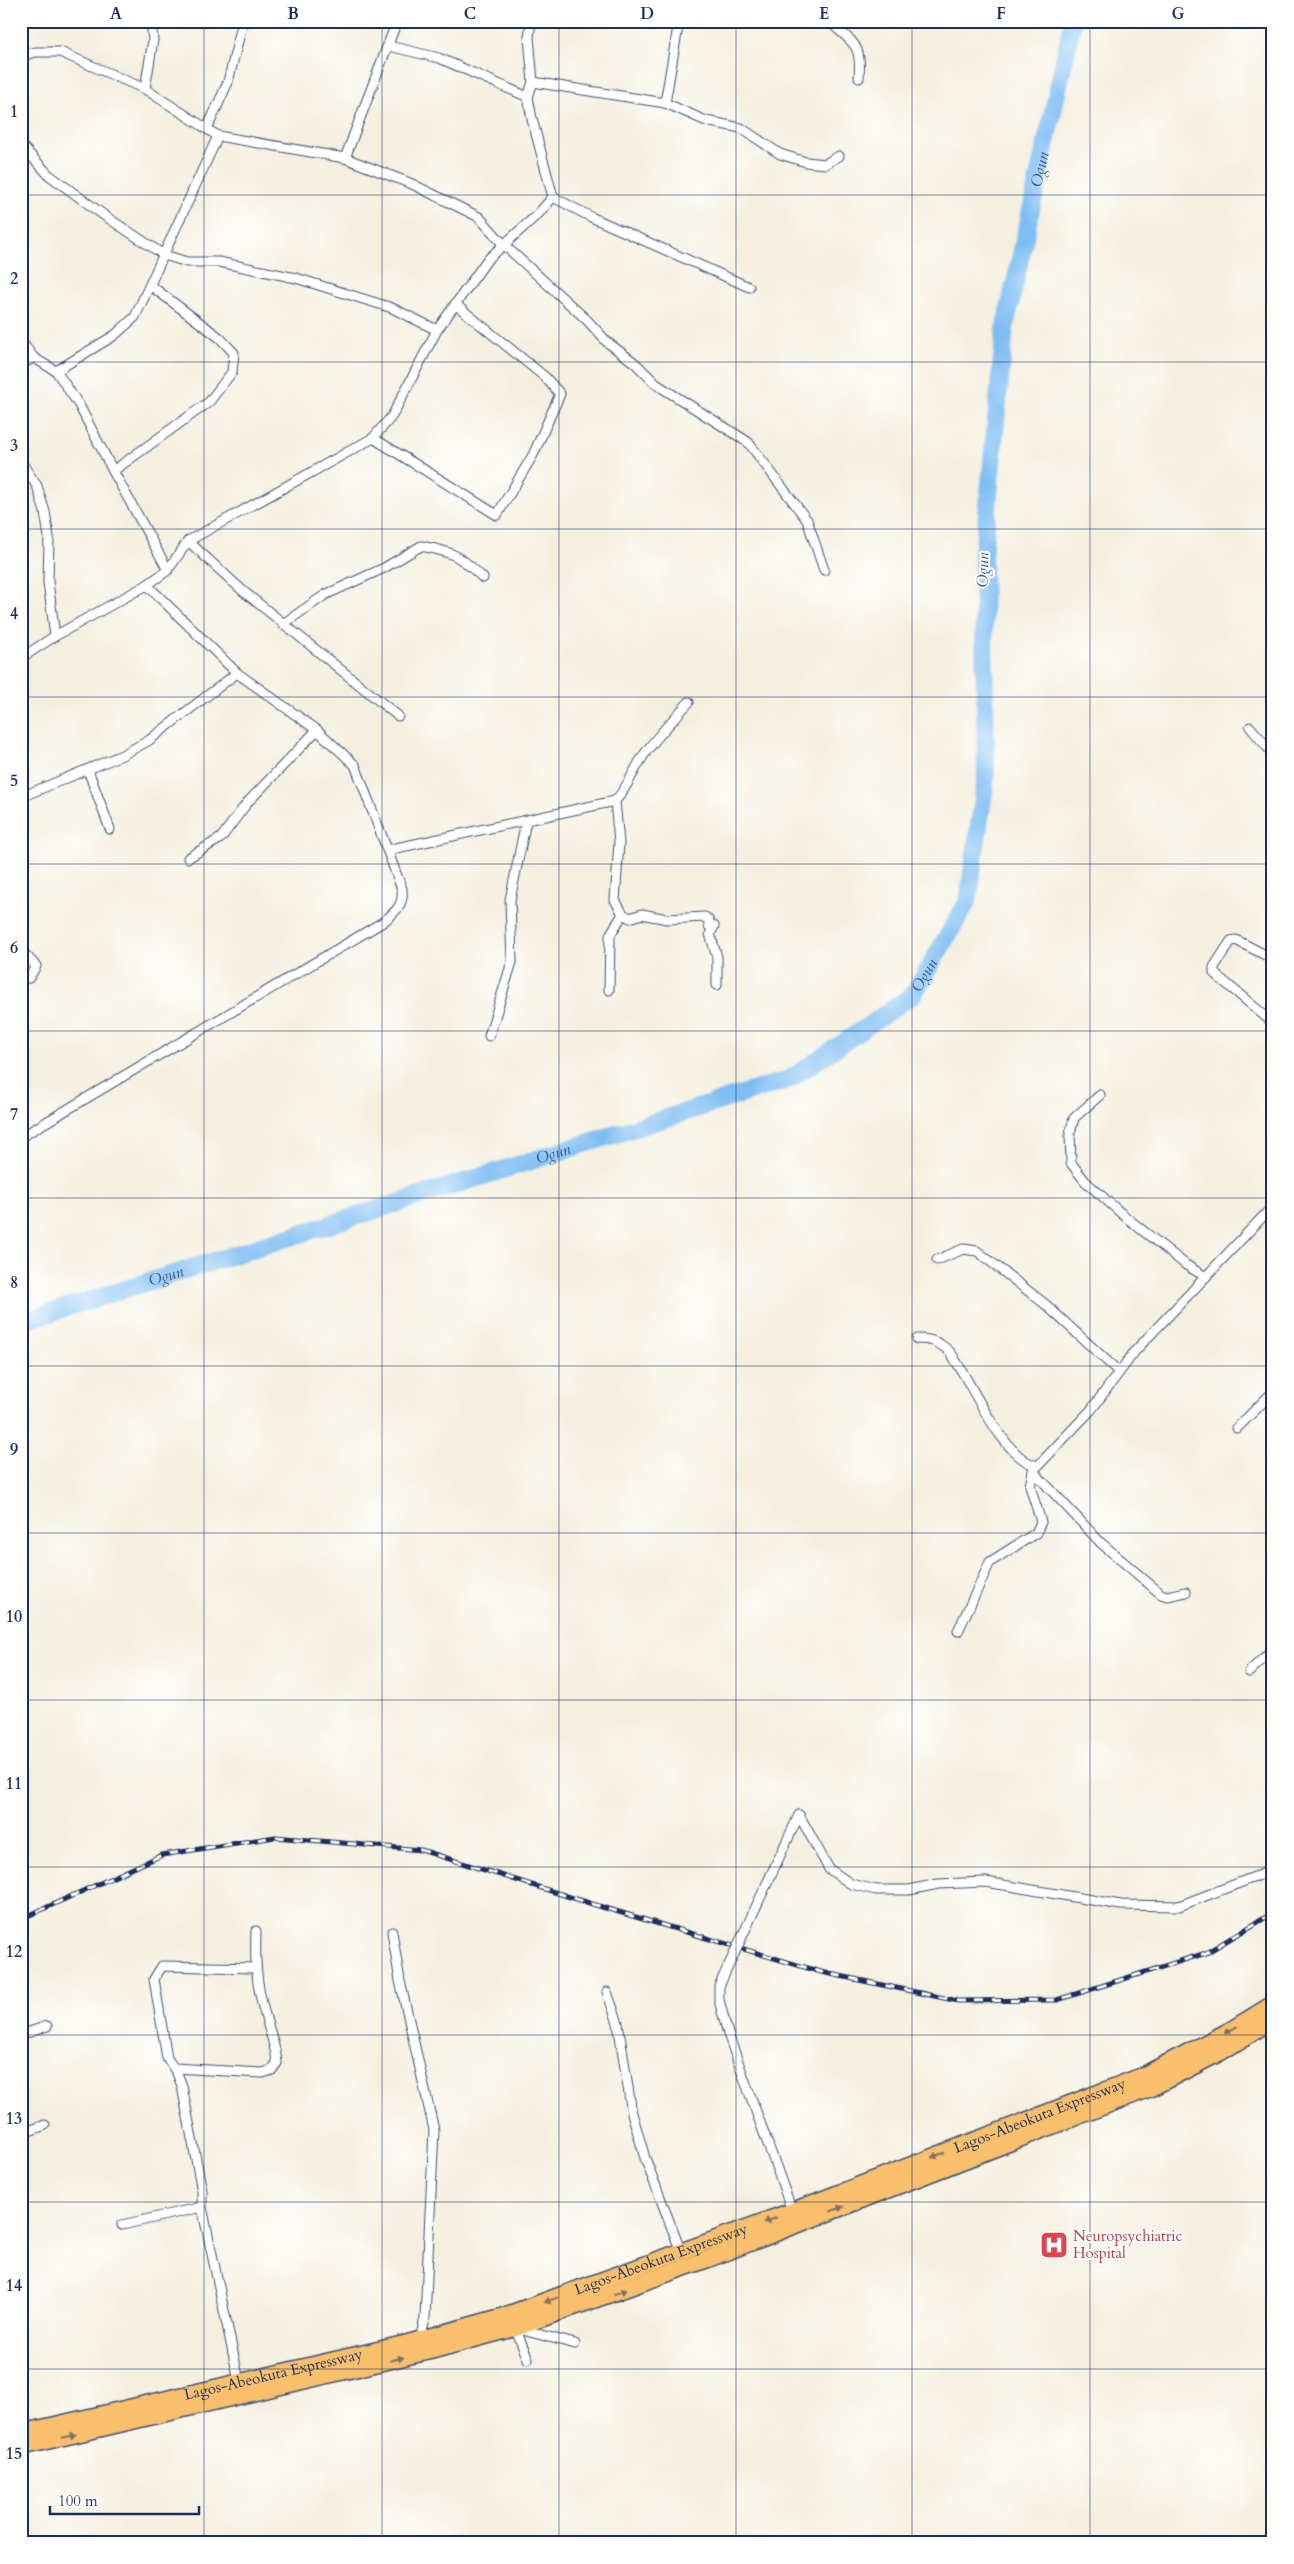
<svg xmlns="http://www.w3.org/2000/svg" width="1294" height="2564" viewBox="0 0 1294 2564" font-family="Cardo,serif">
<rect width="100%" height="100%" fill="#fff"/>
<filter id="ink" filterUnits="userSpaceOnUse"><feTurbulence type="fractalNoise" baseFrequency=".02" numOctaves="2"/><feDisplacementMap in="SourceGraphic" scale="10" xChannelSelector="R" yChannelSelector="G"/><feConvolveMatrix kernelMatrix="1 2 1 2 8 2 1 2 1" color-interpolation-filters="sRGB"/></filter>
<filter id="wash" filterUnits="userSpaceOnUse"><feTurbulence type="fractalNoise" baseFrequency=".0096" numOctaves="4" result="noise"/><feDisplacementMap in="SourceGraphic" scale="20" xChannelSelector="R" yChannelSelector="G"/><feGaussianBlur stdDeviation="1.12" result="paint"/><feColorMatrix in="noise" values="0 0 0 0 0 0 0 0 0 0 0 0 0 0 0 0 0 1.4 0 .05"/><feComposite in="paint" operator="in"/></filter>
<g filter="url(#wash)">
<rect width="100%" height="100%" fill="#f4efde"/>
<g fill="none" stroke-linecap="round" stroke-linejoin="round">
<path stroke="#7ebdf2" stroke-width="18" id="s1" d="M 21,1322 L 790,1079 L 913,995 L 968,901 L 986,778 L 983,556 L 1005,327 L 1073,21"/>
</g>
</g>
<g filter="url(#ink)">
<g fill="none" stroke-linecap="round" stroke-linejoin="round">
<defs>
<g id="street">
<path d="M 531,21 L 529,37 L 533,82 L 528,97 L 532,119 L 553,197"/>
<path d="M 829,21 C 853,44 862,42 859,78"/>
<path d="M 389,46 L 439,58 L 528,97"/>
<path d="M 21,56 L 36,52 L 60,52 L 145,89 L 218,136 L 345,158 L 412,184 L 479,217 L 503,244 L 587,320 L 607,342 L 635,363 L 656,384 L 748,442 L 807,520 L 824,570"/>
<path d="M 533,82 L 665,103 L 706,121 L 741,128 L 780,154 L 806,162 L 825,164 L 839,156"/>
<path d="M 145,89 L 153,40 L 151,21"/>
<path d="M 665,103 L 679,21"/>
<path d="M 207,129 L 228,82 L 243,21"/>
<path d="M 21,145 L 49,175 L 105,216 L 164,255 L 187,262 L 219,262 L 296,278 L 392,308 L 437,330"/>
<path d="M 345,158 L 397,21"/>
<path d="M 21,341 L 34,358 L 56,371 L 79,405 L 113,471 L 168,570"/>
<path d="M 21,364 L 34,358"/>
<path d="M 56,371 L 115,335 L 135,317 L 218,136"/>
<path d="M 373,438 L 497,515 L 533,455 L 560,394 L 545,377 L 455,304"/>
<path d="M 21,462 L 37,486 L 45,512 L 49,537 L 48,582 L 55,636"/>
<path d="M 113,471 L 209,402 L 232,372 L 234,353 L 220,338 L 150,285"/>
<path d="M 188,541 L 243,591 L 398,716"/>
<path d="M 283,624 L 325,595 L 384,568 L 421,546 C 453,552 459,555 483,578"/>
<path d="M 21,658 L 55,636 L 147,585 L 168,570 L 188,541 L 373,438 L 392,416 L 437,330 L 487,260 L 538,214 L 553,197 L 591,217 L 749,287"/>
<path d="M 1250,727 L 1273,754"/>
<path d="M 88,770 L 110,829"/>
<path d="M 21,797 L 122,755 L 148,741 L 237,673"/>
<path d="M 387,850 L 615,801"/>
<path d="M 188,858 L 221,838 L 247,803 L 317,730"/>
<path d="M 623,914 L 630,918 L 642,914 L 667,919 L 705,917 L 709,921 L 709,926 L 714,926 L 710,934 L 717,957 L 717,985"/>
<path d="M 21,950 L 36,966 L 29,978 L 21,978"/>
<path d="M 1273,959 L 1236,940 L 1231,941 L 1214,967 L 1214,973 L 1273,1023"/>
<path d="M 609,990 L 610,935 L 623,914 L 615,900 L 619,843 L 615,801 C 629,786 634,768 646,752 C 659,734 675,718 689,702"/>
<path d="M 489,1036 L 512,962 L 510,900 L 526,821"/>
<path d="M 1100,1095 L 1074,1118 L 1070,1133 L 1071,1163 L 1085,1181 L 1122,1214 L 1186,1265 L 1206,1277"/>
<path d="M 21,1137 L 383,922 C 395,912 404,906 402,889 L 355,765 L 317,730 L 237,673 L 147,585"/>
<path d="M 937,1260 L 963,1249 L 977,1251 L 1045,1304 L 1119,1372"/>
<path d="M 917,1339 C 932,1339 939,1342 950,1352 C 971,1381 1001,1457 1037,1466"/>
<path d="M 1237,1428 L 1273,1392"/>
<path d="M 1033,1471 L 1101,1543 L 1161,1594 L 1167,1596 L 1186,1592"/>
<path d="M 958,1631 L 990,1562 L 1036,1533 L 1041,1522 L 1030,1486 L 1033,1471 L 1091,1410 L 1135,1351 L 1273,1206"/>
<path d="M 1249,1672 L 1273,1649"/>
<path d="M 799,1815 L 829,1869 L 851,1884 L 876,1890 L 909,1890 L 938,1884 L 986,1882 L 1121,1905 L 1179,1906 L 1273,1870"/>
<path d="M 392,1932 L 400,1981 L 434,2130 L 425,2318 L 420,2340"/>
<path d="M 740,1941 L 799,1815"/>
<path d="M 734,1954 L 719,1986 L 719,2000 L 728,2034 L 790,2205 L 790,2212"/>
<path d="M 607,1992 L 618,2023 L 632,2113 L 645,2158 L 681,2252"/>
<path d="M 21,2035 L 47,2026"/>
<path d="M 174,2068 L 263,2073 L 272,2070 L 277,2063 C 276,2045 268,2028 264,2011 C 256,1981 255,1961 256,1931"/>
<path d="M 21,2134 L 45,2125"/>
<path d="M 122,2225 L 202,2207"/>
<path d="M 528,2359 L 515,2328 L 575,2344"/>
<path d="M 239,2381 L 202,2207 L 202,2191 L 182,2086 L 177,2073 L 167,2058 L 154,1979 L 162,1966 L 255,1968"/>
</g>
<g id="highway">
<path id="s2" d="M 21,2433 L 408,2343 L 501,2317 L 790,2212 L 1142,2076 L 1229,2031 L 1273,2004"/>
<path d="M 21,2447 L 430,2351 L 515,2328 L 708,2259 L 1151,2088 L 1221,2052 L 1273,2020"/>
</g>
</defs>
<use href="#street" stroke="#3c4c71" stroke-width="11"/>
<use href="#highway" stroke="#3c4c71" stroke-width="19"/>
<use href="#street" stroke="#fff" stroke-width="9"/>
<use href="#highway" stroke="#f8bf6c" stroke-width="16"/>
<defs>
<path id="rail" d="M 21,1919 L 162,1855 L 275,1837 L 421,1850 L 602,1907 L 821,1972 L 958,2001 L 1057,2000 L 1206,1953 L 1273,1913"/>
</defs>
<use href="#rail" stroke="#1b2f5e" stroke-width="5"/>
<use href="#rail" stroke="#fff" stroke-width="3" stroke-dasharray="9" stroke-linecap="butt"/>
<defs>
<path id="street-bridge" d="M 734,1954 L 740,1941"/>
</defs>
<use href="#street-bridge" stroke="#3c4c71" stroke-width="11" stroke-linecap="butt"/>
<use href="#street-bridge" stroke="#fff" stroke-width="9"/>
</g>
<defs><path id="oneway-solid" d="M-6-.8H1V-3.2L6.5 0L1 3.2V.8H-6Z" transform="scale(1.25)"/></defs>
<g fill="#7e7064">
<use href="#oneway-solid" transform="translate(1231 2030) rotate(149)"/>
<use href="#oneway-solid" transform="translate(938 2155) rotate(159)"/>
<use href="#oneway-solid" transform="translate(837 2209) rotate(-21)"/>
<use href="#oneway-solid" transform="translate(770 2220) rotate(160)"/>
<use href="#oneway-solid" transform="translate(620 2292) rotate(-20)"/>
<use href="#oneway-solid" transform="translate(551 2300) rotate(160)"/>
<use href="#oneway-solid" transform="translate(397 2359) rotate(-13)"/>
<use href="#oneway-solid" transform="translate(69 2436) rotate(-13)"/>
</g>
</g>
<path fill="none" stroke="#1b2f5e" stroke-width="1" stroke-opacity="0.55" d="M 204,21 L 204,2543M 382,21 L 382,2543M 559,21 L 559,2543M 736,21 L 736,2543M 912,21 L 912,2543M 1090,21 L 1090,2543M 21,195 L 1273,195M 21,362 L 1273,362M 21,529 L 1273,529M 21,697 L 1273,697M 21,864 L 1273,864M 21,1031 L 1273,1031M 21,1198 L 1273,1198M 21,1366 L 1273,1366M 21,1533 L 1273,1533M 21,1700 L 1273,1700M 21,1867 L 1273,1867M 21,2035 L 1273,2035M 21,2202 L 1273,2202M 21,2369 L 1273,2369"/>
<defs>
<symbol id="hospital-square" viewBox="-11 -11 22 22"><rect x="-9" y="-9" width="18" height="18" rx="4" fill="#e0444e" stroke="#fff"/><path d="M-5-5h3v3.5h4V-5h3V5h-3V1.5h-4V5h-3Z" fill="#fff"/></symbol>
</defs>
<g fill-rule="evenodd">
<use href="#hospital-square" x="1038" y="2229" width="32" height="32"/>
</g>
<g text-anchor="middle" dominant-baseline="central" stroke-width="4" stroke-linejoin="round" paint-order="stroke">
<g font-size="15" fill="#1b2f5e" stroke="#fff">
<text stroke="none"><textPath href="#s2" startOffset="1069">Lagos-Abeokuta Expressway</textPath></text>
<text stroke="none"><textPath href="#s2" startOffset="664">Lagos-Abeokuta Expressway</textPath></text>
<text stroke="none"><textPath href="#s2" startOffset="259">Lagos-Abeokuta Expressway</textPath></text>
</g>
<g font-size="15" fill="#be3a42" stroke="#fff" text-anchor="start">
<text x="1073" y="2236">Neuropsychiatric<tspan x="1073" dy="17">Hospital</tspan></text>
</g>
<g font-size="16" font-style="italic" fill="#395a8a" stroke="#fff">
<text stroke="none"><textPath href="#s1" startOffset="1802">Ogun</textPath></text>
<text transform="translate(983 570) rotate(-89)">Ogun</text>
<text stroke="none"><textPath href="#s1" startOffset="978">Ogun</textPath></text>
<text stroke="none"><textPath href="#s1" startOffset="558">Ogun</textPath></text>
<text stroke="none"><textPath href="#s1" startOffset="152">Ogun</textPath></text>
</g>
</g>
<rect width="1294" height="2564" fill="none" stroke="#fff" stroke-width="55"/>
<path d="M50 2506v8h149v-8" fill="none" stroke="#1b2f5e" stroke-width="2.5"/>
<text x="58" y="2506" font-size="15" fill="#1b2f5e" stroke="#ffffff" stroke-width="4" paint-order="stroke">100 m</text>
<rect x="28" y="28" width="1238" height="2508" fill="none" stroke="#1b2f5e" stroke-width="2"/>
<g font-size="16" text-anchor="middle" font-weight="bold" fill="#1b2f5e">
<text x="116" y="19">A</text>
<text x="293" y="19">B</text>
<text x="470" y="19">C</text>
<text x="647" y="19">D</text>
<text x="824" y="19">E</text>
<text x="1001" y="19">F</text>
<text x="1178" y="19">G</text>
<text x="14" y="117">1</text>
<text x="14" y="284">2</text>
<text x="14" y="451">3</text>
<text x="14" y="619">4</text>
<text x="14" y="786">5</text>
<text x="14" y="953">6</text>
<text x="14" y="1120">7</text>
<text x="14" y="1288">8</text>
<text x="14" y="1455">9</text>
<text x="14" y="1622">10</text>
<text x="14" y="1789">11</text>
<text x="14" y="1957">12</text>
<text x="14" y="2124">13</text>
<text x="14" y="2291">14</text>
<text x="14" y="2459">15</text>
</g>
</svg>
